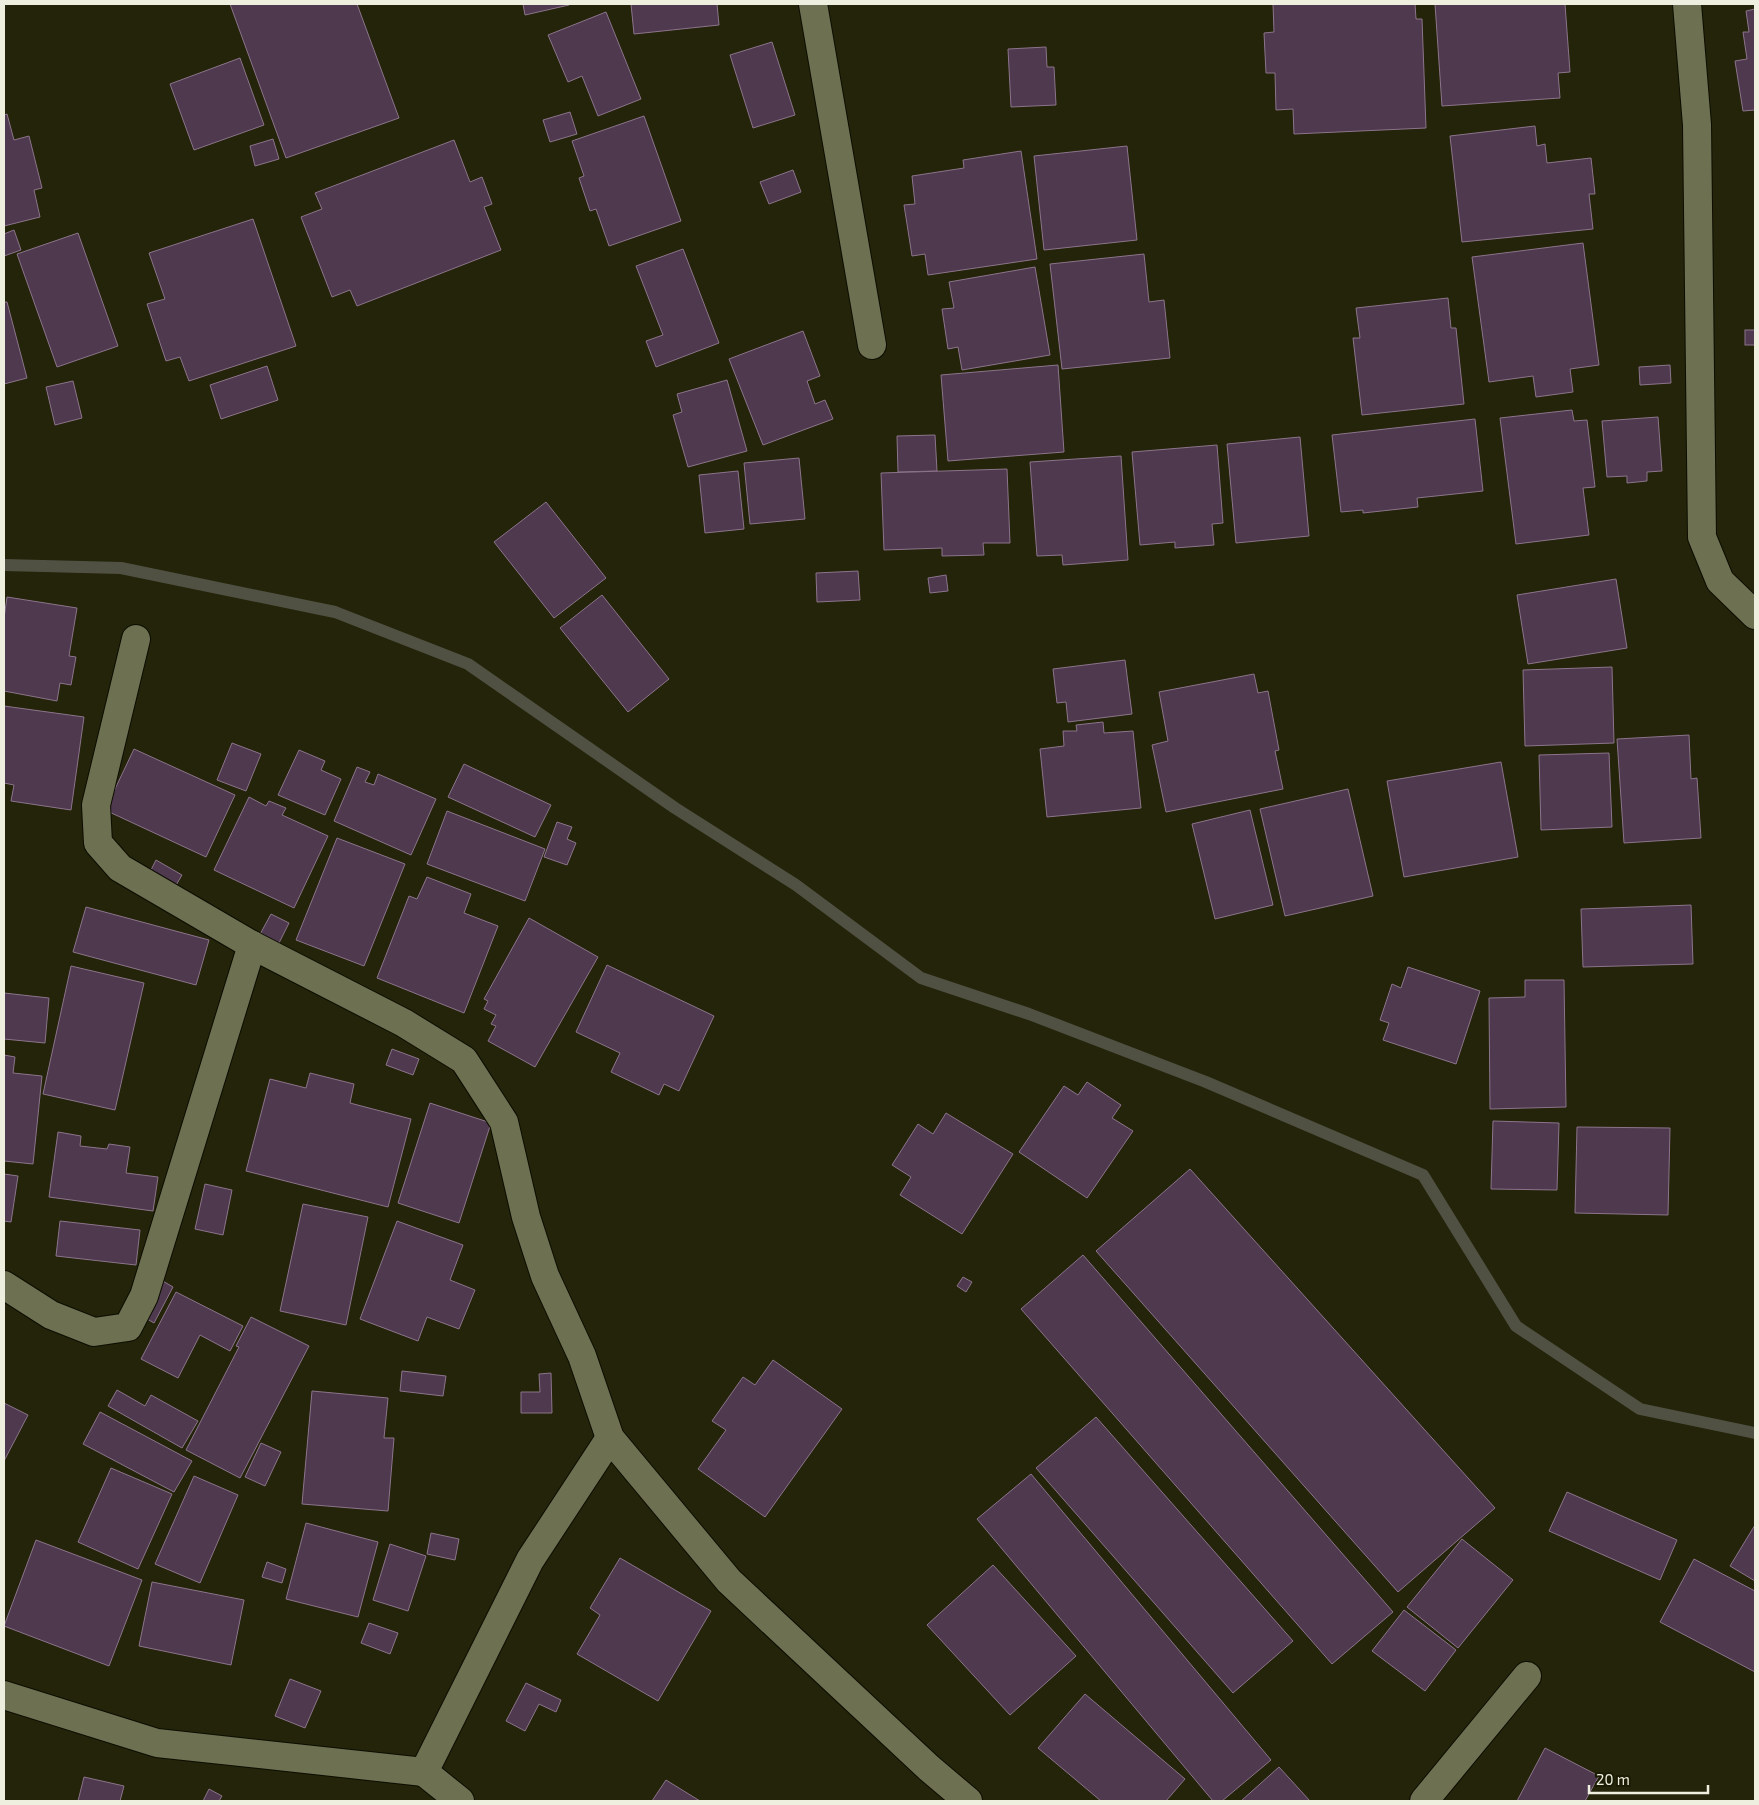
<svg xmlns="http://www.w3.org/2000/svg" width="1759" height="1805" viewBox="0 0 1759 1805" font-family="'Exo 2',sans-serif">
<rect width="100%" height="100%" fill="#232409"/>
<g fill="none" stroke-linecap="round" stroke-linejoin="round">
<path stroke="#505143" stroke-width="12" d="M 4,565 L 121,568 L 335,612 L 468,664 L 675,808 L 796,885 L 921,978 L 1029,1014 L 1206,1082 L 1423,1175 L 1516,1326 L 1640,1409 L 1755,1433"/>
</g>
<g fill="#4e394e" stroke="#8c748b">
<path d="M 230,4 L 357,4 L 399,118 L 286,158 Z"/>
<path d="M 523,4 L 568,4 L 569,5 L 525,15 Z"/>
<path d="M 631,4 L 717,4 L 719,25 L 634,34 Z"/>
<path d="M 1273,4 L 1415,4 L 1416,19 L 1422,19 L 1426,128 L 1294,134 L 1293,109 L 1276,110 L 1275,73 L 1266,73 L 1264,33 L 1274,32 Z"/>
<path d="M 1435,4 L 1565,4 L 1570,72 L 1558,73 L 1560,98 L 1442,106 Z"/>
<path d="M 1755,9 L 1755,110 L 1743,111 L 1735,61 L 1747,59 L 1743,32 L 1749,32 L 1746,11 Z"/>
<path d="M 606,12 L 641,99 L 598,116 L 582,76 L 568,82 L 548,35 Z"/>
<path d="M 772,42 L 795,115 L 753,128 L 730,55 Z"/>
<path d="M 1046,47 L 1047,67 L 1054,67 L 1056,105 L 1011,107 L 1008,49 Z"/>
<path d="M 240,58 L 264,125 L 194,150 L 170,84 Z"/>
<path d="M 570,112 L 577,134 L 550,142 L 543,120 Z"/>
<path d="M 7,114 L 14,140 L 29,136 L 42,188 L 34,190 L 40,217 L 4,226 L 4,115 Z"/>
<path d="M 644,116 L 681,221 L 609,246 L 596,209 L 590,211 L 579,178 L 584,176 L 572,141 Z"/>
<path d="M 1535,126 L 1537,146 L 1545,144 L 1547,163 L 1591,158 L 1595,194 L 1589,194 L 1593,229 L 1462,242 L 1450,136 Z"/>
<path d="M 273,139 L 279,159 L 255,166 L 250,146 Z"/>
<path d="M 454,140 L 470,182 L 482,177 L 492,204 L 484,207 L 501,250 L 357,306 L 350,290 L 332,297 L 301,217 L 322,209 L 315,193 Z"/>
<path d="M 1127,146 L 1137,240 L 1044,250 L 1034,156 Z"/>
<path d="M 1021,151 L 1037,259 L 928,275 L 925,254 L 912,256 L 904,205 L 915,204 L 912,176 L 964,168 L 963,160 Z"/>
<path d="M 793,170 L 801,192 L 769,204 L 760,182 Z"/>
<path d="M 253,219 L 296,346 L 189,381 L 180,357 L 166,361 L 147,304 L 165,299 L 149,253 Z"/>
<path d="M 14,230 L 21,250 L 4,256 L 4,234 Z"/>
<path d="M 78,233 L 118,346 L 57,367 L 17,254 Z"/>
<path d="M 1583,243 L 1599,365 L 1570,369 L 1573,392 L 1536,397 L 1533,376 L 1489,382 L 1472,257 Z"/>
<path d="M 683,249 L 719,343 L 656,367 L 646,341 L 663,335 L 636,266 Z"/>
<path d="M 1144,254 L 1149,302 L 1164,300 L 1170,358 L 1062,369 L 1050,264 Z"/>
<path d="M 1035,267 L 1050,355 L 962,370 L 958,347 L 948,349 L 942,309 L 954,308 L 949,282 Z"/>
<path d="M 1448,298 L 1451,328 L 1456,328 L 1464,404 L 1362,415 L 1353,338 L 1360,338 L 1356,308 Z"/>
<path d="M 4,302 L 7,302 L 27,378 L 4,384 Z"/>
<rect x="1745" y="330" width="10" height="15"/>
<path d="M 803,331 L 820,376 L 807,381 L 815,404 L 825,400 L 833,419 L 763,445 L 729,359 Z"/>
<path d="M 1058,365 L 1064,452 L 948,461 L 941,375 Z"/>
<path d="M 1670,365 L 1671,383 L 1640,385 L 1639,367 Z"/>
<path d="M 267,366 L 278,400 L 221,419 L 210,385 Z"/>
<path d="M 727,380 L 747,451 L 688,467 L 673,415 L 682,412 L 677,394 Z"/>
<path d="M 73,381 L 82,418 L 55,425 L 46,387 Z"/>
<path d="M 1572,410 L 1574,421 L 1587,420 L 1595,487 L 1583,488 L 1589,535 L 1516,544 L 1500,418 Z"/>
<path d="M 1658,417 L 1662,471 L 1647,472 L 1647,481 L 1627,483 L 1627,476 L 1607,477 L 1602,421 Z"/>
<path d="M 1475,419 L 1483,491 L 1417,498 L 1418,507 L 1363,513 L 1363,510 L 1341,512 L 1332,435 Z"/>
<path d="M 935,435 L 937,471 L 898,472 L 897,436 Z"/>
<path d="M 1300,437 L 1309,536 L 1236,543 L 1227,444 Z"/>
<path d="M 1217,445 L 1223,523 L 1212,524 L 1214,545 L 1175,548 L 1175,542 L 1140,545 L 1132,452 Z"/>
<path d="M 1121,456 L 1128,560 L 1063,565 L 1062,555 L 1037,556 L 1030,462 Z"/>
<path d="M 799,458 L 805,519 L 750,524 L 744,463 Z"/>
<path d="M 1007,469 L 1010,543 L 983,543 L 984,555 L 942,556 L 942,548 L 884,550 L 881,473 Z"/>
<path d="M 738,471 L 744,529 L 705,533 L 699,475 Z"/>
<path d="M 546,502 L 606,578 L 554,618 L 494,542 Z"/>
<path d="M 858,571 L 860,600 L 817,602 L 816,573 Z"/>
<path d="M 946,575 L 948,591 L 930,593 L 928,578 Z"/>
<path d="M 1616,579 L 1627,648 L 1528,664 L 1517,595 Z"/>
<path d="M 602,595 L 669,679 L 628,712 L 560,628 Z"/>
<path d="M 7,597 L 77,608 L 69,656 L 76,657 L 71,685 L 60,683 L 57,701 L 4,691 L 4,618 Z"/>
<path d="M 1125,660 L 1132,714 L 1068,722 L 1066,702 L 1057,703 L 1053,669 Z"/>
<path d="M 1612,667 L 1614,743 L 1525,746 L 1523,670 Z"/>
<path d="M 1254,674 L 1258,693 L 1268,691 L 1279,750 L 1275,751 L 1283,789 L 1166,812 L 1152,745 L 1168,741 L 1159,692 Z"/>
<path d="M 4,706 L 84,717 L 71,810 L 11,801 L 14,785 L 4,783 Z"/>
<path d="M 1103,722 L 1104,733 L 1133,731 L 1141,808 L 1047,817 L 1040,749 L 1064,746 L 1063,731 L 1077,731 L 1076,725 Z"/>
<path d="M 1689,735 L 1691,779 L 1697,778 L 1701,838 L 1624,843 L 1617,739 Z"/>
<path d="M 232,743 L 261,754 L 246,791 L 217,780 Z"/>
<path d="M 134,749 L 235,795 L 206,857 L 105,810 Z"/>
<path d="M 299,750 L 325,761 L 321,770 L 341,779 L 325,815 L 278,795 Z"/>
<path d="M 1609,753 L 1612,827 L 1541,830 L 1539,755 Z"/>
<path d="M 1501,762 L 1518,857 L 1404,877 L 1387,781 Z"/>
<path d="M 464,764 L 551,805 L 535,837 L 448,797 Z"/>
<path d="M 357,767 L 370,772 L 365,782 L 374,785 L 378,774 L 436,799 L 411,855 L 334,821 Z"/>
<path d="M 1348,789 L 1373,896 L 1285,916 L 1260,809 Z"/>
<path d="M 249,797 L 266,806 L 269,801 L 286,808 L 282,815 L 328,836 L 294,908 L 214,870 Z"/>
<path d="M 1250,810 L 1273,905 L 1215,919 L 1192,824 Z"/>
<path d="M 447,811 L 545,849 L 525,901 L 427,864 Z"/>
<path d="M 557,822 L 572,827 L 567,839 L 576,843 L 567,865 L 544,857 Z"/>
<path d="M 337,838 L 405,864 L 364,966 L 296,940 Z"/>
<path d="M 156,860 L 182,875 L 172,892 L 147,878 Z"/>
<path d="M 427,877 L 471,894 L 464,913 L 498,926 L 464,1013 L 377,978 L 409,896 L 417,899 Z"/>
<path d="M 1691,905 L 1693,964 L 1583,967 L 1581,909 Z"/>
<path d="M 86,907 L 209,940 L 196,985 L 73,952 Z"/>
<path d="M 271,914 L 289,923 L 277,947 L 258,938 Z"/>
<path d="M 529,918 L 598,957 L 535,1067 L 488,1041 L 496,1026 L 491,1024 L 496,1015 L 484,1009 L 488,1001 L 484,999 Z"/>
<path d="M 607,965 L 714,1016 L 679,1091 L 664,1084 L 659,1095 L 611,1072 L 620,1053 L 576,1032 Z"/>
<path d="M 71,966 L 144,983 L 115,1110 L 43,1094 Z"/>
<path d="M 1408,967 L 1480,991 L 1456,1064 L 1383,1040 L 1389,1023 L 1380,1020 L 1392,984 L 1401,988 Z"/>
<path d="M 1525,980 L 1564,980 L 1566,1107 L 1490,1109 L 1489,998 L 1525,997 Z"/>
<path d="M 4,993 L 49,998 L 45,1043 L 4,1039 Z"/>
<path d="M 392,1049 L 419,1059 L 413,1075 L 386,1065 Z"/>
<path d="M 4,1055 L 15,1057 L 13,1073 L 42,1076 L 33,1164 L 4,1161 Z"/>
<path d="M 310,1073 L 354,1084 L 350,1103 L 411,1119 L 388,1207 L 246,1171 L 270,1079 L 306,1088 Z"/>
<path d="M 1087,1082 L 1121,1105 L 1112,1118 L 1133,1131 L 1087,1198 L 1019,1152 L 1064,1086 L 1078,1095 Z"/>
<path d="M 430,1103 L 491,1123 L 459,1223 L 398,1203 Z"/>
<path d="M 946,1113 L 1013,1154 L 962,1234 L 900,1195 L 911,1177 L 892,1165 L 918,1124 L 933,1134 Z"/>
<path d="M 1493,1121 L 1559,1123 L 1557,1190 L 1491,1189 Z"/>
<path d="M 1577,1127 L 1670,1128 L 1668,1215 L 1575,1213 Z"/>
<path d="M 58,1132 L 81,1136 L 80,1146 L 107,1149 L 109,1144 L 130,1147 L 126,1173 L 158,1177 L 153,1211 L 49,1197 Z"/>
<path d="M 1190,1169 L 1495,1508 L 1398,1592 L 1096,1251 Z"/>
<path d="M 4,1174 L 18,1176 L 11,1222 L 4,1221 Z"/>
<path d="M 205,1184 L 232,1190 L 223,1235 L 195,1229 Z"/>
<path d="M 303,1204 L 368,1217 L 346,1325 L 280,1311 Z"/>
<path d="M 60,1221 L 140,1230 L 136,1265 L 56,1256 Z"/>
<path d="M 397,1221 L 463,1245 L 450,1280 L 475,1290 L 459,1329 L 427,1317 L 418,1341 L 360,1319 Z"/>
<path d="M 1083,1255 L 1393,1612 L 1332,1664 L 1021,1309 Z"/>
<path d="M 963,1277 L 972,1282 L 966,1292 L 957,1286 Z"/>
<path d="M 161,1280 L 173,1287 L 154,1323 L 142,1316 Z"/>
<path d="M 176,1292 L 243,1326 L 230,1351 L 200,1335 L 178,1378 L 141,1359 Z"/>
<path d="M 251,1317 L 309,1346 L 240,1478 L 186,1450 L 239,1347 L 236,1346 Z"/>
<path d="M 773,1360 L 842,1409 L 765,1517 L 698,1469 L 726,1430 L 712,1421 L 743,1377 L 755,1385 Z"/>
<path d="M 402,1371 L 446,1376 L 443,1396 L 400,1391 Z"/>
<path d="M 551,1373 L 552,1413 L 521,1413 L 521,1392 L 540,1392 L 539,1374 Z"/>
<path d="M 117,1390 L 145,1406 L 151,1395 L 198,1421 L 182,1448 L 108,1406 Z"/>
<path d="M 312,1391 L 388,1398 L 384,1438 L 394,1438 L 388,1511 L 302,1504 Z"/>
<path d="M 4,1403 L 28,1415 L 4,1461 Z"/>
<path d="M 100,1412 L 192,1461 L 174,1492 L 83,1444 Z"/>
<path d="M 1096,1417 L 1293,1641 L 1233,1693 L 1036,1468 Z"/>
<path d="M 261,1443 L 281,1452 L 265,1486 L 245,1477 Z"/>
<path d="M 111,1468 L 172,1494 L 138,1569 L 78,1542 Z"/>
<path d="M 1031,1474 L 1271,1760 L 1222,1801 L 1213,1801 L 977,1519 Z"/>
<path d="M 194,1476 L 238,1495 L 200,1583 L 155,1564 Z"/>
<path d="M 1567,1492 L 1677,1540 L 1660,1580 L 1549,1531 Z"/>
<path d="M 306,1523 L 378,1542 L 358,1617 L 286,1599 Z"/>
<path d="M 1755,1525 L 1755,1581 L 1730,1566 Z"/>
<path d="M 431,1533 L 459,1539 L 455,1560 L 427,1554 Z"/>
<path d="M 1462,1539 L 1513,1580 L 1458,1648 L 1407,1607 Z"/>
<path d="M 36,1540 L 142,1580 L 109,1666 L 4,1626 Z"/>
<path d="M 390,1544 L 426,1556 L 408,1611 L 373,1600 Z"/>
<path d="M 620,1558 L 711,1611 L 658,1701 L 577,1654 L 600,1615 L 590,1608 Z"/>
<path d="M 1694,1559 L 1755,1591 L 1755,1672 L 1660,1622 Z"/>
<path d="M 267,1562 L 286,1569 L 282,1583 L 262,1577 Z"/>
<path d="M 993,1565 L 1076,1656 L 1010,1715 L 927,1625 Z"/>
<path d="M 152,1582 L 244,1600 L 231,1665 L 139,1646 Z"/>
<path d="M 1404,1610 L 1456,1650 L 1425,1691 L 1372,1651 Z"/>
<path d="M 369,1623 L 398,1633 L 390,1654 L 361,1643 Z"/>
<path d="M 290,1679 L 321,1691 L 305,1728 L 275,1716 Z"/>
<path d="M 526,1683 L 561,1700 L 556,1712 L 539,1704 L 525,1731 L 506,1721 Z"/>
<path d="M 1085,1694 L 1185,1779 L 1166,1801 L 1101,1801 L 1038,1748 Z"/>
<path d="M 1545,1748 L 1599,1776 L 1585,1801 L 1517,1801 Z"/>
<path d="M 1279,1767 L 1310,1801 L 1241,1801 Z"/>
<path d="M 84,1777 L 124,1786 L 120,1801 L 78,1801 Z"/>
<path d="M 666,1780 L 700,1801 L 652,1801 Z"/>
<path d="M 209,1789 L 222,1796 L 219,1801 L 203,1801 Z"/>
</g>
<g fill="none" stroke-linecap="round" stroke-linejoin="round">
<defs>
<g id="minor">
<path d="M 813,4 L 872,345"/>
<path d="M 1687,4 L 1697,125 L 1702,537 L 1720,581 L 1755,615"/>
<path d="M 136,639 L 96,805 L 98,843 L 120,868 L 252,945 L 404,1023 L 464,1060 L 504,1122 L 526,1217 L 545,1276 L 582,1356 L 610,1438 L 729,1581 L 929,1768 L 968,1801"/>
<path d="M 4,1285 L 51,1315 L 94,1332 L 128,1327 L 144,1296 L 252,945"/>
<path d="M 4,1695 L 157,1743 L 424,1772 L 530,1560 L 610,1438"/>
<path d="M 424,1772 L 460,1801"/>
<path d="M 1424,1801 L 1527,1676"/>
</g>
</defs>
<use href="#minor" stroke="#0d0d00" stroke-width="30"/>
<use href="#minor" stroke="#6e7052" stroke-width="28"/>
</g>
<rect width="1759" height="1805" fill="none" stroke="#eeefdf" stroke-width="10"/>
<path d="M1589 1785v8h119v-8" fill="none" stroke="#eeefdf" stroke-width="2.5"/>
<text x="1596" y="1785" font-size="15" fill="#eeefdf" stroke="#1a1b02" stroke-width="4" paint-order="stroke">20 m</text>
</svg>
